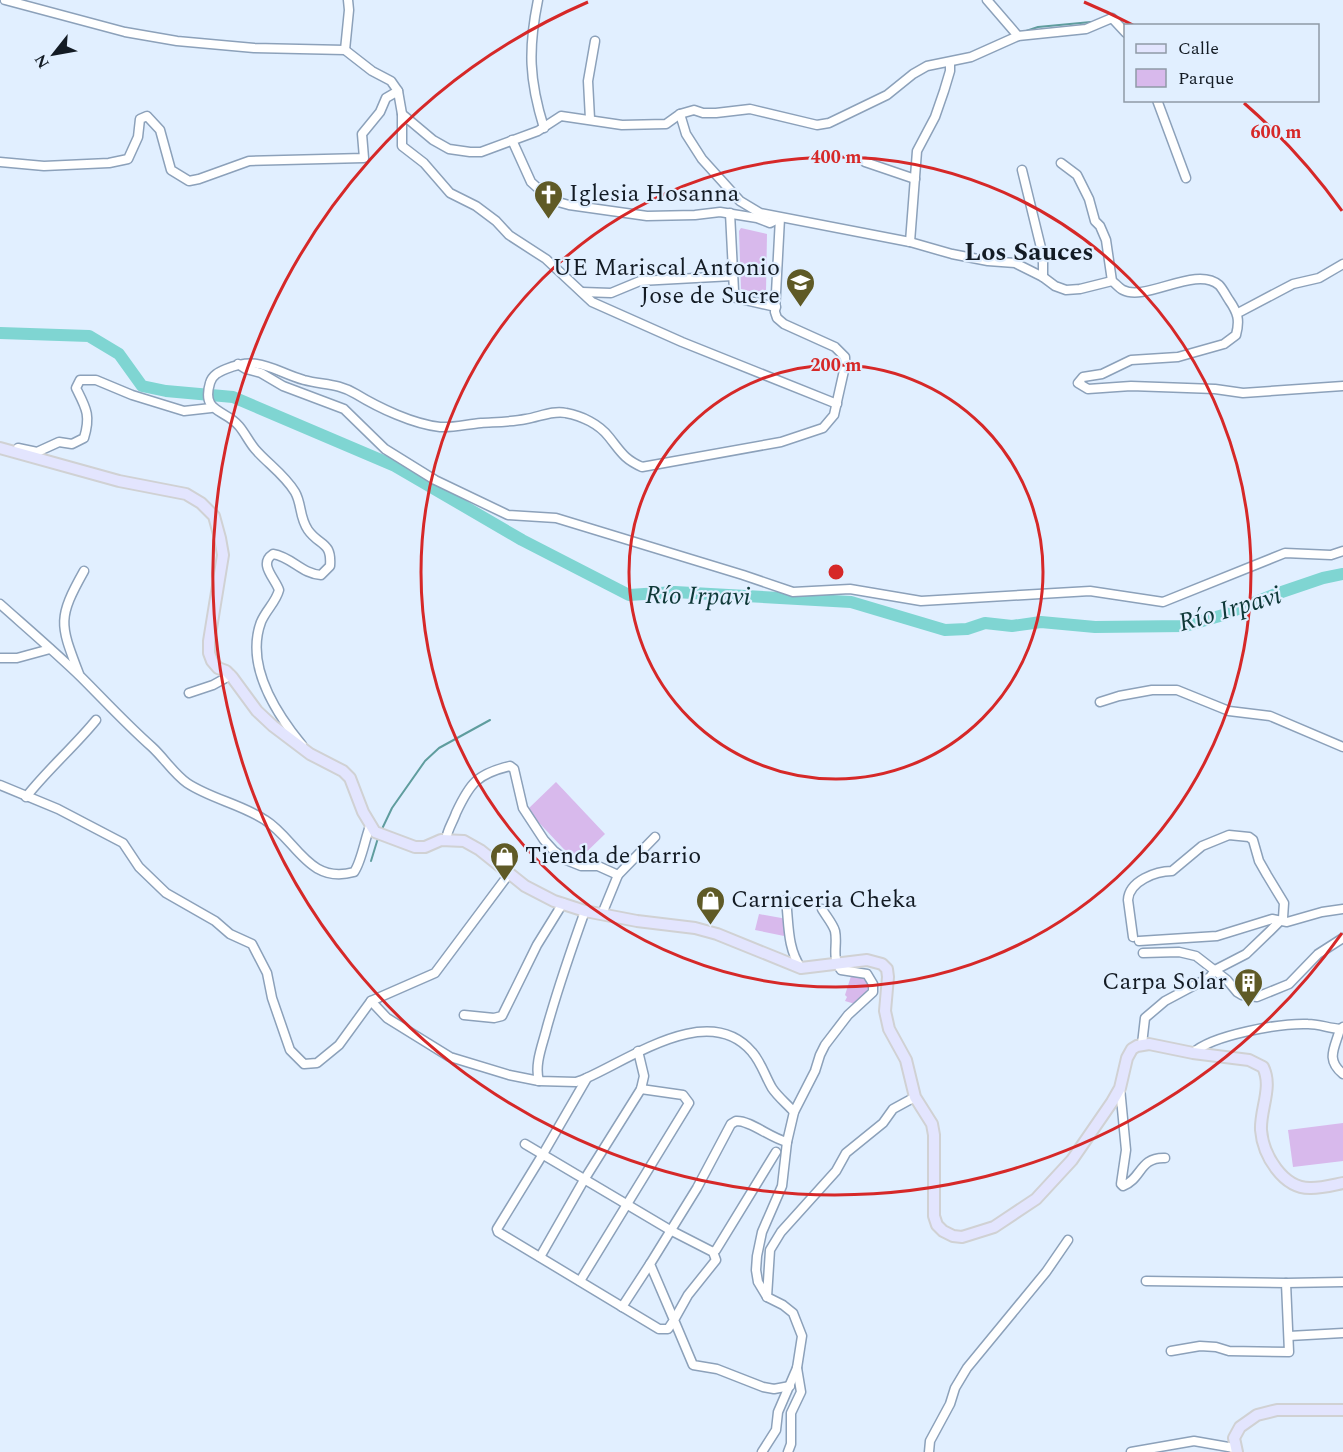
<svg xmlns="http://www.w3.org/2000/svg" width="1343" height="1452" viewBox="0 0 1343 1452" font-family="Spectral,serif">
<rect width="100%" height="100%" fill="#e1efff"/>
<g fill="#d8b9ec">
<path d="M 741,228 L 767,234 L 766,292 L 762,294 L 741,289 L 739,231 Z"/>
<path d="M 556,782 L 605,834 L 576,862 L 527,810 Z"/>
<path d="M 759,914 L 787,919 L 784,936 L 755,930 Z"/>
<path d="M 851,976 L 867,979 C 871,991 863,996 855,1004 L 845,1001 L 847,997 L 845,995 Z"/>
<path d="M 1343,1123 L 1343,1161 L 1293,1167 L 1288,1130 Z"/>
</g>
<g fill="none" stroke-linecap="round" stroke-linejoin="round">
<g stroke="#5f9d9e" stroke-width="2">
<path d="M 1026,31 L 1038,27 L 1091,22"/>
<path d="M 381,831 L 392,808 L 425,761 L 439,748 L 490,720"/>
<path d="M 371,861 L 378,838"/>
</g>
<path stroke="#7fd5d2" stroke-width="12" d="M 0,333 L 89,336 L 119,354 L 142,386 L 166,391 L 233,397 L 395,466 L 522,540 L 629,595 L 675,592 L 851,602 L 945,630 L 967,629 L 985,623 L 1012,626 L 1041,622 L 1095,627 L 1185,626 L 1223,615 L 1273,595 L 1323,578 L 1343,574"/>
<defs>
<g id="minor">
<path d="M 5,0 L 125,32 L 177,41 L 254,48 L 345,50 L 372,71 L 391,81 L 398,91 L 402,114 L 433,140 L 449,149 L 470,152 L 481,152 L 538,131 L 561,116 L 622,125 L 666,124 L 680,114 L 694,110 L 703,113 L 716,113 L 750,109 L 817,125 L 829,123 L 887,95 L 913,74 L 927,66 L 971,57 L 1018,36 L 1086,29 L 1112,18 L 1126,33"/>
<path d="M 538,0 C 528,49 529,80 544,128"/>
<path d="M 987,0 L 1018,36"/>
<path d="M 345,50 L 349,10 L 348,0"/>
<path d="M 1157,100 L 1186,178"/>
<path d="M 402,114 L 402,146 L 424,163 L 450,193 L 476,206 L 496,221 L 509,235 L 546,259 L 592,302 L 682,342 L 837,404"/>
<path d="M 680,114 L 686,134 L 702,159 L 740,201 L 760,213 L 910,242 L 952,254 L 988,261 L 1015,263 L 1043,277 L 1055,286 L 1066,290 L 1080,289 L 1112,281"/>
<path d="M 590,119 L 588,81 L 595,41"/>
<path d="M 512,140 L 531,182 L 551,200 L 569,205 L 647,216 L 695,215 L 720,212 L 757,218 L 770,223 L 780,218"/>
<path d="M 0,162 L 44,166 L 109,163 L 128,159 L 138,137 L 140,119 L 147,116 L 160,130 L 171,170 L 189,181 L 199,179 L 249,161 L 364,158 L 362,134 L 380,112 L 386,98 L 398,91"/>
<path d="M 865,162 L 915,179"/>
<path d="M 1061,163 L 1077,175 L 1089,199 L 1095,221 L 1100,226 L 1106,240 L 1112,281 C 1115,283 1119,288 1123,290 C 1146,302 1196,265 1219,285 C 1223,289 1226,296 1229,300 C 1238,313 1240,320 1236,335 L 1224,344 L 1192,353 L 1178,357 L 1131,360 L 1102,374 L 1083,377 L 1078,383 L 1088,389 L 1131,386 L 1215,389 L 1243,393 L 1343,386"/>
<path d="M 1022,170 L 1043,256 L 1043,277"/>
<path d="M 730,213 L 734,291 L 736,298 L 776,307"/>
<path d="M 910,242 L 917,151 L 935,117 L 944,91 L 950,71 L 950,62"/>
<path d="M 582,292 L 611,293 L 640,281 L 733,276"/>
<path d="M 1238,313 L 1293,284 L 1319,278 L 1343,264"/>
<path d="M 238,364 L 246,369 L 261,373 L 283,386 L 344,409 L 385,449 L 435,480 L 508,515 L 556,518 L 743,575 L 793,592 L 850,589 L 921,601 L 1090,591 L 1163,602 L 1285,553 L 1331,555 L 1343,551"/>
<path d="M 18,448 L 37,452 L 59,442 L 72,444 L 84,438 C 91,415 86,408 76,388 L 80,380 L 96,380 L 132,395 L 184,411 L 211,408"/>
<path d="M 0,604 C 27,628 55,652 81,677 C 105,701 127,725 152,747 C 164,758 174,774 187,783 C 211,799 241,804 265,820 C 296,839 308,885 354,872 C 361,863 365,839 370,826"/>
<path d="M 0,658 L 17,658 L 50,649"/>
<path d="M 79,674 C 60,624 57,619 84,571"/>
<path d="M 189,693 L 213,685 L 231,675"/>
<path d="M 1100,702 L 1119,696 L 1152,690 L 1177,690 L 1229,711 L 1270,716 L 1343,747"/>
<path d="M 302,745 C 275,712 245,665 261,622 C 266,610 276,602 279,590 C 275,578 258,564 273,554 C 292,557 302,574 321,575 L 330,566 C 332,541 319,546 308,530 C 299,517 302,504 295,492 C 285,475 267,463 255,449 C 249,442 245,433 239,426 C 225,409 201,413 210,383 C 212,375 219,372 226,369 C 260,355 273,371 304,380 C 323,385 338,383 356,394 C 379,408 413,424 440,427 C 453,428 468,424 481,423 C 496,422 511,422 526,419 C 539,417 553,410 566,413 C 582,416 599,424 609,437 C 621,452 624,459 642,467 L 781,442 L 823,428 L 834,415 L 845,366 L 845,357 L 835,347 L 784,324 L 777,318 L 775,312 L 780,218"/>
<path d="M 0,785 L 58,809 L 123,843 L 139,867 L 166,893 L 215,921 L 230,934 L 252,944 L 267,973 L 272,998 L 290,1050 L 304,1064 L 317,1063 L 339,1045 L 371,1001 L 435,973 L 509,874"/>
<path d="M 26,797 C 48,769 74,747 96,720"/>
<path d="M 446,840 C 447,830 453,822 456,813 C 470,783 477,774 510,766 L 514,769 L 523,808 L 544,840 L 554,851 L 566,860 L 581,866 L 598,866 L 618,875"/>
<path d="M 786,900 C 789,924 787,948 801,968"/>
<path d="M 602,914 L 618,875 L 655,837"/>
<path d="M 1133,937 L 1128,900 C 1129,881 1156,871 1172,871 L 1202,846 L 1229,835 L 1249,837 L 1253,840 L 1259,861 L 1267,875 L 1284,903 L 1283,918 L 1270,931 L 1246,954 L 1215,970 L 1210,977 L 1165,1001 L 1145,1018 L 1142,1044"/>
<path d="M 1139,941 L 1217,936 L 1272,919 L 1287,922 L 1322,912 L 1343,909"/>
<path d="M 1143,953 L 1179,952 L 1196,956 L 1227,980 L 1237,992 L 1242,995 L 1257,997 L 1289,984 L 1318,954 L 1343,938"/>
<path d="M 371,1001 L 387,1018 L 450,1057 L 509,1075 L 539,1081 L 576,1082 L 582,1080 C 628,1061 708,1000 752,1052 C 761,1062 765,1076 772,1088 C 778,1097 787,1104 794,1112"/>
<path d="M 464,1015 L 494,1018 L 502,1016 L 537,945 L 563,903"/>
<path d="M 1343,1027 L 1340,1029 C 1335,1048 1325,1059 1343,1074"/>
<path d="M 1193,1053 C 1212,1035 1280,1023 1308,1024 C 1318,1024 1329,1028 1340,1029"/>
<path d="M 587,1078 L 543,1154 L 497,1229 L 498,1232 L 659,1329 L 668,1329 L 674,1320 L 650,1264 L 697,1188 L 731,1124 L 736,1121 C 750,1120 770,1138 787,1142"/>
<path d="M 539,1081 C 534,1064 543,1044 547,1027 C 558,988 571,950 585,911"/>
<path d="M 1120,1088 L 1126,1150 L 1121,1184 L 1123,1186 C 1142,1179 1139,1157 1165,1158"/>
<path d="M 525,1144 L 670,1230 L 713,1252 L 716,1260 L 688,1295 L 674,1320 L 693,1365 L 717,1369 L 763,1387 L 774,1389 L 790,1386"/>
<path d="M 713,1252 L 716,1250 L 776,1152"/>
<path d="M 540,1257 L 584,1180 L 641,1089 L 644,1076 L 638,1051"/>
<path d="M 580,1281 L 689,1103 L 683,1095 L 641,1089"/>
<path d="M 1146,1281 L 1286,1283 L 1289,1352 L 1229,1351 L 1216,1347 L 1200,1346 L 1171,1351"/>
<path d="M 1286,1283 L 1343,1282"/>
<path d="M 767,1297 L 770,1250 L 781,1232 L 836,1171 L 846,1153 L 883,1123 L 893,1109 L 915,1097"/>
<path d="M 622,1307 L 650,1264"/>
<path d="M 1289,1336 L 1343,1333"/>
<path d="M 762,1452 L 776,1430 L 778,1412 L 797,1368 L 802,1336 L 793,1313 L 783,1305 L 767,1297 L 758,1282 L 756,1270 L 757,1256 L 762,1232 L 782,1186 L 787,1142 L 794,1112 L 815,1071 L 820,1055 L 825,1045 L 848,1015 L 873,992 L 873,984 L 867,974 L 841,970 C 831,957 838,945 835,931 C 833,924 826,916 822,909"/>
<path d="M 788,1452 L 791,1444 L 791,1413 L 801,1392 L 797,1368"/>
<path d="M 929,1452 L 930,1441 L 950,1404 L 955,1388 L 967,1368 L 1046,1272 L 1068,1240"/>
<path d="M 1131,1452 L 1194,1441 L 1234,1448"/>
</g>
<g id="major">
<path d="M 0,448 L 119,481 L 186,494 L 201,503 L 214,516 L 220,538 L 223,555 L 209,641 L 209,653 L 212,661 L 218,668 L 226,671 L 232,677 L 257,711 L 273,726 L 310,754 L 343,771 L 350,778 L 363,812 L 375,832 L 415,847 L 425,847 L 441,840 L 464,841 L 480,850 L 525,886 L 554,901 L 585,911 L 637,921 L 695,928 L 717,934 L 801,968 L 867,960 L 882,964 L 887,969 L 888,977 L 885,1011 L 889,1029 L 906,1060 L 915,1097 L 932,1124 L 934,1135 L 934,1216 L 937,1225 L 943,1231 L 953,1236 L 962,1237 L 994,1227 L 1036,1199 L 1072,1160 L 1112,1102 L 1120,1088 L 1127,1058 L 1132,1049 L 1137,1046 L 1149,1044 L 1193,1053 L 1249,1060 L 1263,1067 C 1273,1087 1260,1109 1261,1130 C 1263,1155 1283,1189 1311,1188 C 1322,1188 1333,1185 1343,1183"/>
<path d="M 1237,1452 L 1234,1438 L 1240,1427 L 1257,1415 L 1277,1410 L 1343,1410"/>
</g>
</defs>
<use href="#minor" stroke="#8ca1ba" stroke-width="11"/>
<use href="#major" stroke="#d0d1d3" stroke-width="14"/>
<use href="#minor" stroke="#fff" stroke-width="8"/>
<use href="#major" stroke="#e3e5fe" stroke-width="10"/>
</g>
<g fill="none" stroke="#d62828" stroke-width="3">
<circle cx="836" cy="572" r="207"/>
<circle cx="836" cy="572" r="415"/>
<path d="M1342 933A622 622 0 1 1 588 2M1084 2A622 622 0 0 1 1133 25M1244 103A622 622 0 0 1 1342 211"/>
</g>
<defs>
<symbol id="church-pin" viewBox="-11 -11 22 30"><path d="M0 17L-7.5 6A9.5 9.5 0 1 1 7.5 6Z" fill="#5f5a26" stroke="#e1efff"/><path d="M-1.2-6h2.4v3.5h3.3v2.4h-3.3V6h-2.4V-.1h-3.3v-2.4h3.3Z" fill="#fff"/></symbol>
<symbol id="school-pin" viewBox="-11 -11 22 30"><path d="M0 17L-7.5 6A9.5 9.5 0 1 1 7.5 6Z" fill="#5f5a26" stroke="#e1efff"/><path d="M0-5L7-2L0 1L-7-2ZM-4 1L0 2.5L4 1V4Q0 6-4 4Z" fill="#fff"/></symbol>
<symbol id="shop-pin" viewBox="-11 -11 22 30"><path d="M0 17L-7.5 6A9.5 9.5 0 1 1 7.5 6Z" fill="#5f5a26" stroke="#e1efff"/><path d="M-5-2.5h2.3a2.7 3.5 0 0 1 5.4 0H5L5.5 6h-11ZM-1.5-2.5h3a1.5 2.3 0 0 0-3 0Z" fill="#fff"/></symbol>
<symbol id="building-pin" viewBox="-11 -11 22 30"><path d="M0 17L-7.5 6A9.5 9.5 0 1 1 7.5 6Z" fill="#5f5a26" stroke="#e1efff"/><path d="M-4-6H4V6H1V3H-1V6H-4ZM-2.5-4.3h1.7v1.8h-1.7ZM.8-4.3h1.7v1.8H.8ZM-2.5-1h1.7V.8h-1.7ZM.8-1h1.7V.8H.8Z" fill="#fff"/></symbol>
</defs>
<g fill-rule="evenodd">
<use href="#church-pin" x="532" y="178" width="33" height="45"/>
<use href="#school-pin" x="784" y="266" width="33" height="45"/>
<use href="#shop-pin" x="488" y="840" width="33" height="45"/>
<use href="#shop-pin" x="694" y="884" width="33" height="45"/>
<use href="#building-pin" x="1232" y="966" width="33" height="45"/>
</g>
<g text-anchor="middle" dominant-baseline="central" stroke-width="4.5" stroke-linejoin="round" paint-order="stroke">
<g font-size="24" fill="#131b24" stroke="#e1efff" text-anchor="start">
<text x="569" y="194">Iglesia Hosanna</text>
<text x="780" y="268" text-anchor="end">UE Mariscal Antonio<tspan x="780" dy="28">Jose de Sucre</tspan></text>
<text x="525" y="856">Tienda de barrio</text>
<text x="731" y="900">Carniceria Cheka</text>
<text x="1227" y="982" text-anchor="end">Carpa Solar</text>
</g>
<g font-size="26" font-weight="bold" fill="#131b24" stroke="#e1efff">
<text x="1029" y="252">Los Sauces</text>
</g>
<g font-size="26" font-style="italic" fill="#0f3938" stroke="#e1efff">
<text transform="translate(698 596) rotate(1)">Río Irpavi</text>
<text transform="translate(1230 609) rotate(-16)">Río Irpavi</text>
</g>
</g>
<circle cx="836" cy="572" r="9" fill="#d62828" stroke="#e1efff" stroke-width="3"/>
<g font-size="18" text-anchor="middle" font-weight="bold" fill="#d62828" stroke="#e1efff" stroke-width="4.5" stroke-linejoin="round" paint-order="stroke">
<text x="1276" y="138">600 m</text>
<text x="836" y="163">400 m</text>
<text x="836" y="371">200 m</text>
</g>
<rect x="1124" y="24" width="195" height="78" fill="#e1efff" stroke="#8f9aa7" stroke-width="1.5"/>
<rect x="1136" y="44" width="30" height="9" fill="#e3e5fe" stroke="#8f9aa7" stroke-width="1.5"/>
<text x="1178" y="54" font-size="18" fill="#131b24">Calle</text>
<rect x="1136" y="69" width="30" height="18" fill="#d8b9ec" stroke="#8f9aa7" stroke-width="1.5"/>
<text x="1178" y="84" font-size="18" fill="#131b24">Parque</text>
<g transform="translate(54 54) rotate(239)" stroke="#e1efff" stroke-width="4.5" paint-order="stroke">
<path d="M0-4.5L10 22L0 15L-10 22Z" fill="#131b24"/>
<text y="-9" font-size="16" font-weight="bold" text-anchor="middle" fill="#131b24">N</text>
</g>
</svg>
